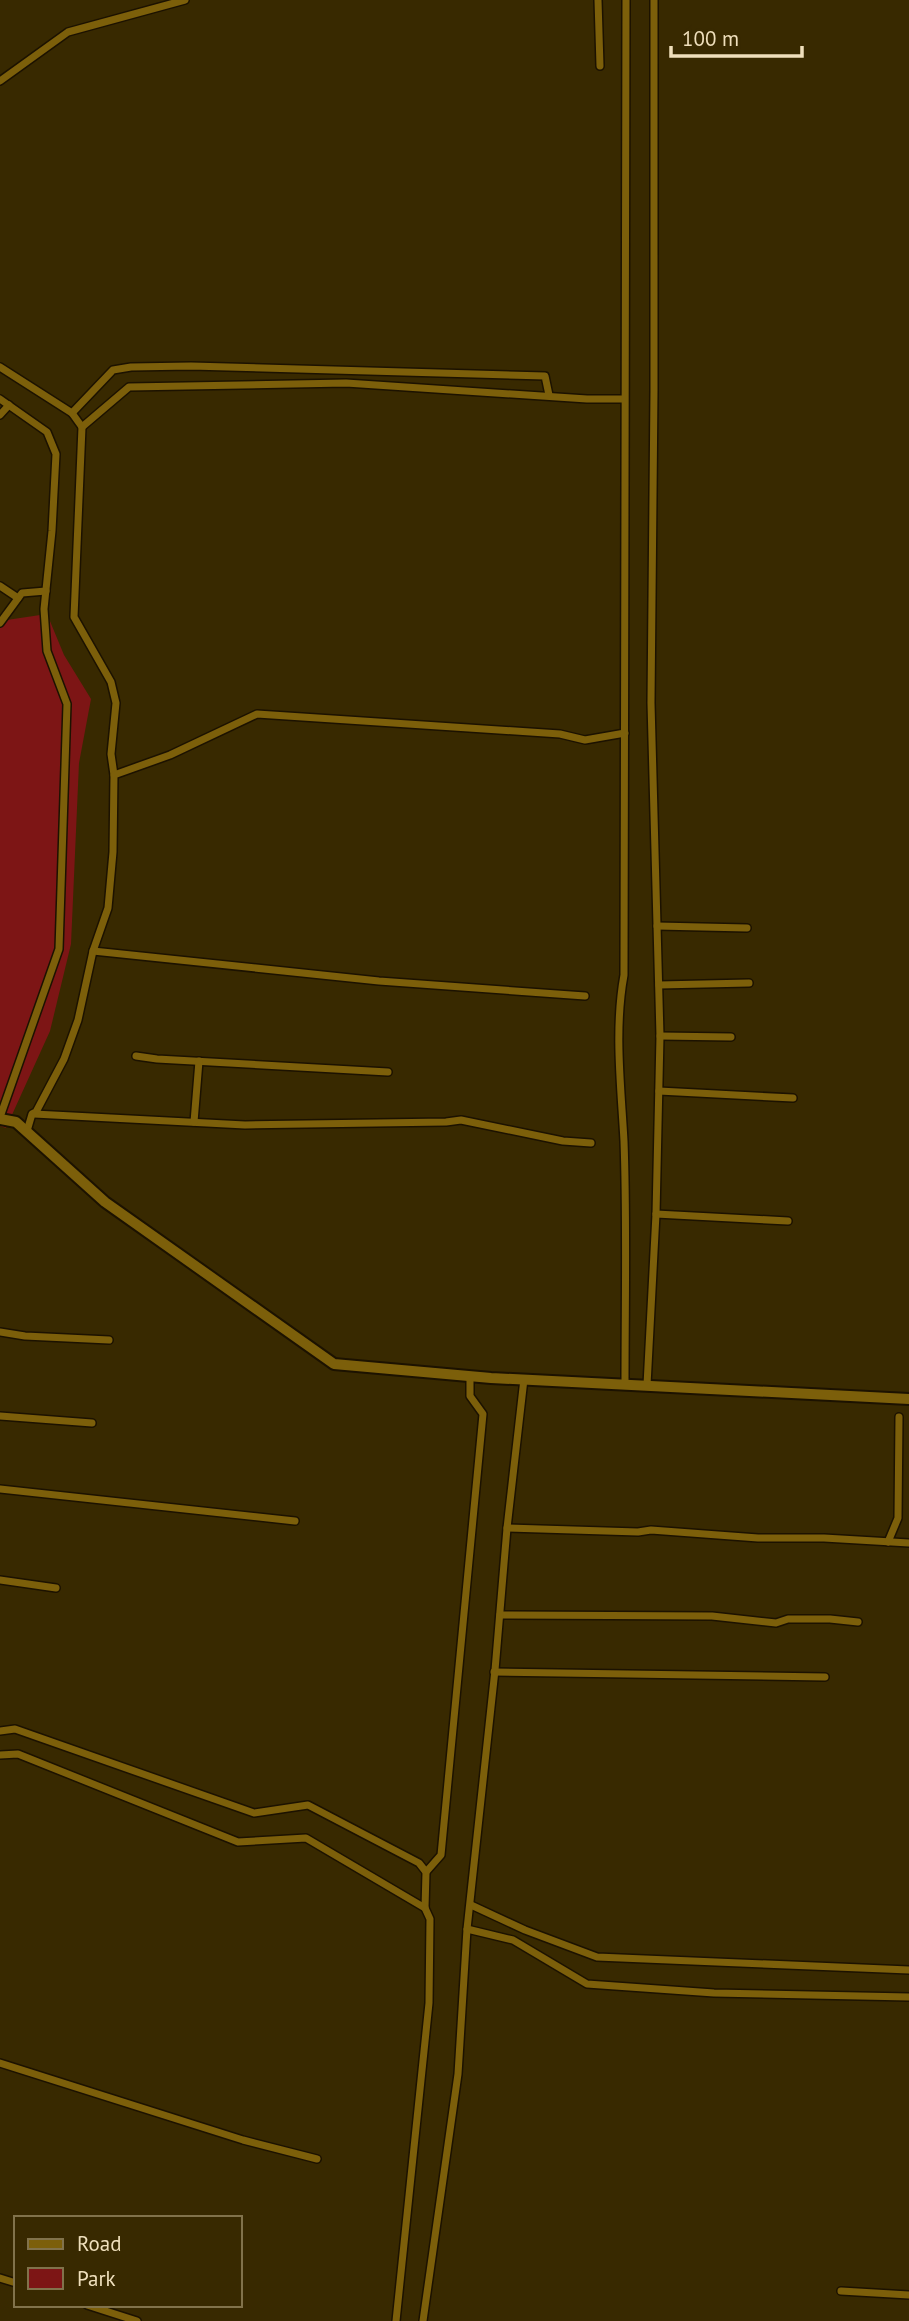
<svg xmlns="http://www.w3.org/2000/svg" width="909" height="2321" viewBox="0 0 909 2321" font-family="'PT Sans',sans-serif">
<rect width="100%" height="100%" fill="#382900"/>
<path fill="#7d1515" d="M 47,614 L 64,655 L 91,699 L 79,763 L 71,944 L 50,1031 L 6,1128 L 0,1126 L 0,621 Z"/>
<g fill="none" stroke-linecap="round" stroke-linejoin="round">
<defs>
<g id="street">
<path d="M 598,0 L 600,66"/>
<path d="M 0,81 L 68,32 L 185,0"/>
<path d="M 0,367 L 72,413 L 82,427 L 74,617 L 111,682 L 116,703 L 111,754 L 114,775"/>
<path d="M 0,399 L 47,432 L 56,454 L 52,531 L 44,609 L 47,651 L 67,704 L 59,949 L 0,1117"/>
<path d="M 72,413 L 113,370 L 131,367 L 191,366 L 545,376 L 549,395"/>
<path d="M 0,415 L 9,405"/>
<path d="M 82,427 L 129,387 L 346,383 L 587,399 L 624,399"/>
<path d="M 0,586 L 18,598"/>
<path d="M 0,623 L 22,593 L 46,591"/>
<path d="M 657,926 L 747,928"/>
<path d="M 93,951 L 379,981 L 585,996"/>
<path d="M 659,985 L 749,983"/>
<path d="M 660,1036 L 731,1037"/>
<path d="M 136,1056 L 157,1059 L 388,1072"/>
<path d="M 659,1091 L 793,1098"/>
<path d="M 34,1114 L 245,1125 L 446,1122 L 461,1120 L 563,1141 L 591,1143"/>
<path d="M 194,1122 L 199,1061"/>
<path d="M 27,1131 L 32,1114 L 36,1112 L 64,1059 L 78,1020 L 93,951 L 108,908 L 113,852 L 114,775 L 170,755 L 257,714 L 560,734 L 585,740 L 625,733"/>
<path d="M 656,1214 L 788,1221"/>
<path d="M 0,1332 L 25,1336 L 109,1340"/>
<path d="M 625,1384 C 625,1303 627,1222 624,1141 C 621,1086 614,1030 624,975 L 626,0"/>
<path d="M 647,1385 L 656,1214 L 660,1036 L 651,703 L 654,391 L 654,0"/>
<path d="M 0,1416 L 92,1423"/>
<path d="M 0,1489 L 295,1521"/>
<path d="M 507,1528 L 638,1532 L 651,1530 L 758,1538 L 824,1538 L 909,1543"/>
<path d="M 888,1542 L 898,1518 L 899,1417"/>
<path d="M 0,1580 L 56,1588"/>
<path d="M 500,1615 L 712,1616 L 776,1623 L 788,1619 L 830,1619 L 858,1622"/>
<path d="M 494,1672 L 825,1677"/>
<path d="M 0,1731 L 15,1729 L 254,1813 L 308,1805 L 419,1863 L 426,1872 L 425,1908 L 430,1919 L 429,2003 L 396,2321"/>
<path d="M 0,1755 L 18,1754 L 238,1842 L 306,1838 L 425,1908"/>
<path d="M 426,1872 L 441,1855 L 483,1414 L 470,1396 L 470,1376"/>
<path d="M 471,1905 L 525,1930 L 597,1957 L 909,1970"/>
<path d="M 467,1929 L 513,1940 L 587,1984 L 714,1993 L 909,1997"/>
<path d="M 0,2063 L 243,2140 L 317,2159"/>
<path d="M 0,2278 L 16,2283"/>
<path d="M 841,2291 L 909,2295"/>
<path d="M 87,2305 L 137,2321"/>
<path d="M 423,2321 L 458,2074 L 467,1929 L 495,1670 L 507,1528 L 524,1379"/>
</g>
<path id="secondary" d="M 0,1119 L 16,1122 L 105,1202 L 334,1364 L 491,1378 L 909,1399"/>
</defs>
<use href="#street" stroke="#1c1200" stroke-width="10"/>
<use href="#secondary" stroke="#1c1200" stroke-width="14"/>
<use href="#street" stroke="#7c5f0a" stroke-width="7"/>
<use href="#secondary" stroke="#7c5f0a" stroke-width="10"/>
</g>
<rect x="14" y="2216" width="228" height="91" fill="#382900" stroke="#81724b" stroke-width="2"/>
<rect x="28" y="2239" width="35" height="10" fill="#7c5f0a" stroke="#81724b" stroke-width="2"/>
<text x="77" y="2251" font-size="21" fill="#efdfbc">Road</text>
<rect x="28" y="2268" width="35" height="21" fill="#7d1515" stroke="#81724b" stroke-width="2"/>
<text x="77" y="2286" font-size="21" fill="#efdfbc">Park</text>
<path d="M671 46v10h131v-10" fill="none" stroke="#efdfbc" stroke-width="3.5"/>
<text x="682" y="46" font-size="21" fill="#efdfbc" stroke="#382900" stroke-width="5" paint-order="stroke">100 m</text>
</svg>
